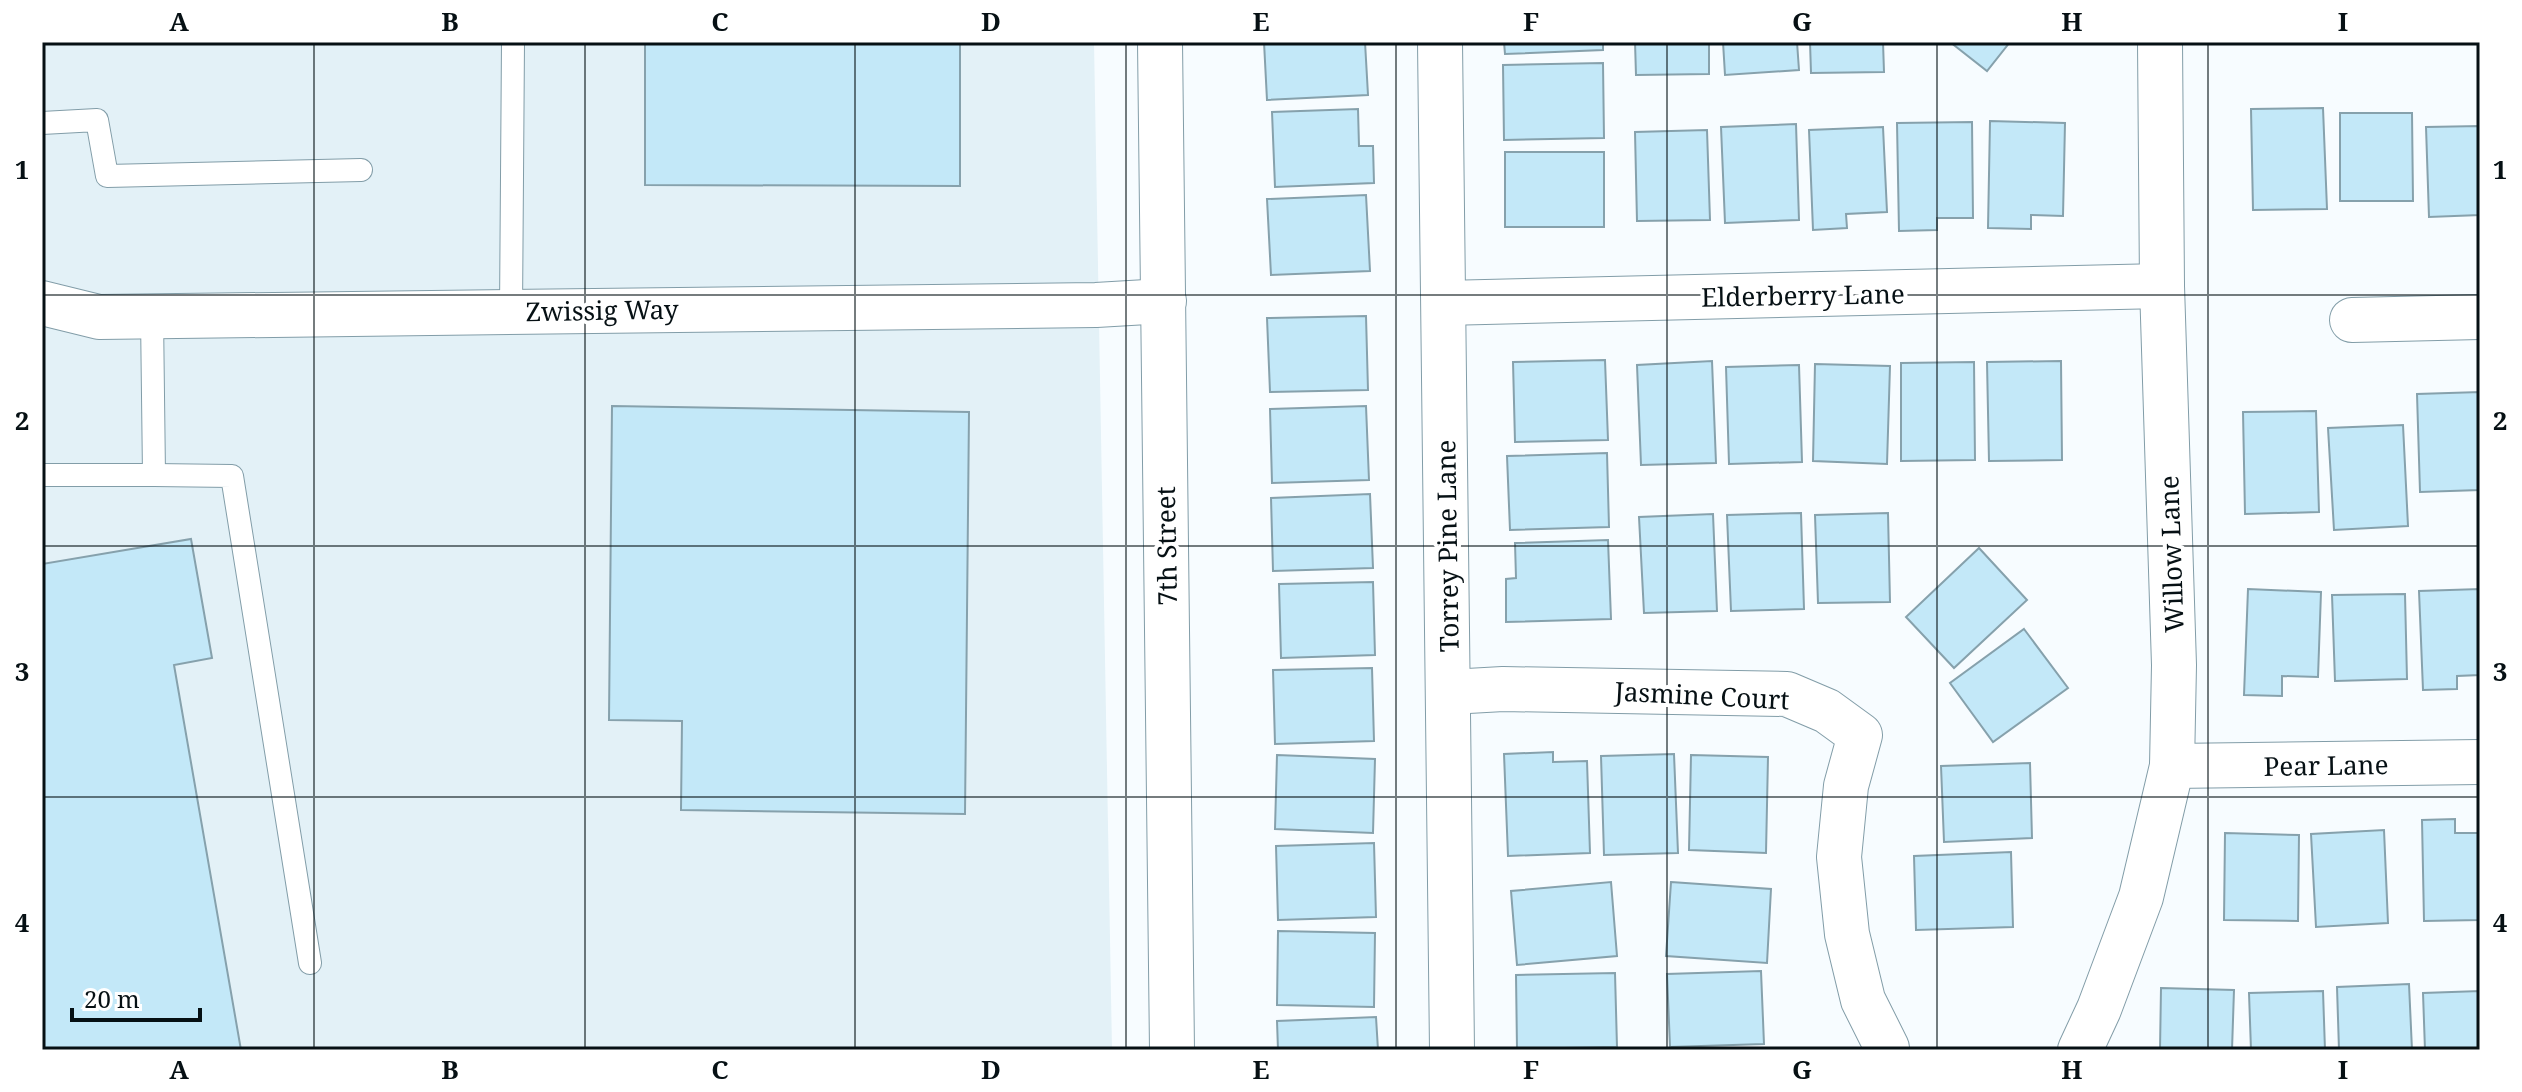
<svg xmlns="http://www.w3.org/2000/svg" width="2522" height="1092" viewBox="0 0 2522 1092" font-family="'Noto Serif',serif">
<rect width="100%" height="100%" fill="#f7fcff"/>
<path fill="#e3f1f7" d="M 42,42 L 1094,42 L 1112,1050 L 42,1050 Z"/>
<g fill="#c3e8f8" stroke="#86a1ac" stroke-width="2">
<path d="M 645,42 L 960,42 L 960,186 L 645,185 Z"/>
<path d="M 1264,42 L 1365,42 L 1368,95 L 1267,100 Z"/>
<path d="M 1504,42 L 1603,42 L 1603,50 L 1505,54 Z"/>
<path d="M 1635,42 L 1709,42 L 1709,74 L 1636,75 Z"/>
<path d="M 1723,42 L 1797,42 L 1799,70 L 1725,75 Z"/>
<path d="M 1810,42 L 1883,42 L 1884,72 L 1811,73 Z"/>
<path d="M 1950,42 L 2010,42 L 1987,71 Z"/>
<path d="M 1603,63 L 1604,138 L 1504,140 L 1503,65 Z"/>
<path d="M 2323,108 L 2327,209 L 2253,210 L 2251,109 Z"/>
<path d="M 1358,109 L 1359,146 L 1373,146 L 1374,183 L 1275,187 L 1272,112 Z"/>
<path d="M 2340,113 L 2412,113 L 2413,201 L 2340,201 Z"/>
<path d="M 1990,121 L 2065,123 L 2063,216 L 2031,215 L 2031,229 L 1988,228 Z"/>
<path d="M 1972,122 L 1973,218 L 1937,218 L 1937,230 L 1899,231 L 1897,123 Z"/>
<path d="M 1796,124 L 1799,220 L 1725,223 L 1721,127 Z"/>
<path d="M 2480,126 L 2480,215 L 2429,217 L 2426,127 Z"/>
<path d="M 1883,127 L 1887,212 L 1846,214 L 1847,228 L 1813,230 L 1809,130 Z"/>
<path d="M 1707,130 L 1710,220 L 1637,221 L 1635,132 Z"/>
<rect x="1505" y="152" width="99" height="75"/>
<path d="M 1366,195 L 1370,271 L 1271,275 L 1267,199 Z"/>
<path d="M 1366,316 L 1368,390 L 1270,392 L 1267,318 Z"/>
<path d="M 1605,360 L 1608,440 L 1515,442 L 1513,362 Z"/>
<path d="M 1712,361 L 1716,463 L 1641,465 L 1637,365 Z"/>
<path d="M 2061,361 L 2062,460 L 1989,461 L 1987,362 Z"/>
<path d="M 1974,362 L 1975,460 L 1901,461 L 1901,363 Z"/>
<path d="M 1815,364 L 1890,366 L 1887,464 L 1813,461 Z"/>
<path d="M 1799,365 L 1802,462 L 1729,464 L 1726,367 Z"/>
<path d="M 2480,392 L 2480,490 L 2420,492 L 2417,394 Z"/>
<path d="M 612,406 L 969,412 L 965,814 L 681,810 L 682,721 L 609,720 Z"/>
<path d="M 1366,406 L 1369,480 L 1272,483 L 1270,409 Z"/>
<path d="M 2316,411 L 2319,512 L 2245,514 L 2243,412 Z"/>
<path d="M 2403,425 L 2408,526 L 2334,530 L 2328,428 Z"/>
<path d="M 1607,453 L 1609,527 L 1510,530 L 1507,456 Z"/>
<path d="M 1370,494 L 1373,568 L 1273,571 L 1271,498 Z"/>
<path d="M 1801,513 L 1804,609 L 1731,611 L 1727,515 Z"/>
<path d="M 1888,513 L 1890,602 L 1818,603 L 1815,515 Z"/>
<path d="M 1713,514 L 1717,611 L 1644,613 L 1639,517 Z"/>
<path d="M 191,539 L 212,658 L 174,665 L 241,1050 L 42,1050 L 42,564 Z"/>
<path d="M 1608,540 L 1611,619 L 1506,622 L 1506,579 L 1516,578 L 1515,543 Z"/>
<path d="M 1979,548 L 2027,600 L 1954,668 L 1906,617 Z"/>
<path d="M 1373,582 L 1375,655 L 1281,658 L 1279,584 Z"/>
<path d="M 2248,589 L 2321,592 L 2318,677 L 2282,676 L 2282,696 L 2244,695 Z"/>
<path d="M 2480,589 L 2480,675 L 2457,676 L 2457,689 L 2423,690 L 2419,591 Z"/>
<path d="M 2405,594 L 2407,679 L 2335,681 L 2332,595 Z"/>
<path d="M 2024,629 L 2068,688 L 1993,742 L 1950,683 Z"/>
<path d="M 1372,668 L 1374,741 L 1275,744 L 1273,670 Z"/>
<path d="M 1553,752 L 1553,762 L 1587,761 L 1590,853 L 1508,856 L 1504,754 Z"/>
<path d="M 1674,754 L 1678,853 L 1604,855 L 1601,756 Z"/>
<path d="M 1277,755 L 1375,759 L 1373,833 L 1275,829 Z"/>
<path d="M 1691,755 L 1768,757 L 1766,853 L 1689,850 Z"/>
<path d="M 2030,763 L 2032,838 L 1944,842 L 1941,766 Z"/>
<path d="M 2455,819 L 2455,833 L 2480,833 L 2480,920 L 2424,921 L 2422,820 Z"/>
<path d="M 2384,830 L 2388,923 L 2316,927 L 2311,834 Z"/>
<path d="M 2225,833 L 2299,835 L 2298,921 L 2224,920 Z"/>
<path d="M 1374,843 L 1376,917 L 1278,920 L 1276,846 Z"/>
<path d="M 2011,852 L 2013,927 L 1916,930 L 1914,856 Z"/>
<path d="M 1611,882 L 1617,956 L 1517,965 L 1511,891 Z"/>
<path d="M 1671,882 L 1771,889 L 1767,963 L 1666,956 Z"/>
<path d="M 1278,931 L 1375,933 L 1374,1007 L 1277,1005 Z"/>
<path d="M 1761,971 L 1764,1044 L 1670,1047 L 1667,974 Z"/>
<path d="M 1615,973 L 1617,1047 L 1517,1049 L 1516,975 Z"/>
<path d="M 2409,984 L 2412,1050 L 2339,1050 L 2337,987 Z"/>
<path d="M 2161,988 L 2234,990 L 2232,1050 L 2160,1050 Z"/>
<path d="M 2323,991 L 2325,1050 L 2251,1050 L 2249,993 Z"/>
<path d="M 2480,991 L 2480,1050 L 2425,1050 L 2423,993 Z"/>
<path d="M 1376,1017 L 1378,1050 L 1278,1050 L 1277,1021 Z"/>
</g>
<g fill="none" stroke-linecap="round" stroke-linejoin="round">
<defs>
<g id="service">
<path d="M 42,123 L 97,120 L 107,176 L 361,170"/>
<path d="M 511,311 L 513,42"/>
<path d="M 42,475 L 154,475 L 152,316"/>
<path d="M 154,475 L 232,476 L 310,963"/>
</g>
<g id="minor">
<path d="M 1440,42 L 1452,1050"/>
<path d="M 42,303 L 99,317 L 1096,305 L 1164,301"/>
<path d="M 1444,303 L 2162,286"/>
<path d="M 2352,320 L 2480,317"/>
<path d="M 1450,692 L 1503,689 L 1787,694 L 1827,711 L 1860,735 L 1846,786 L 1839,857 L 1847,934 L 1863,1000 L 1887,1048"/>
<path d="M 2172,766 L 2480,762"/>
<path d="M 2080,1050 L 2099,1009 L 2141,897 L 2172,766 L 2174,665 L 2162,286 L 2160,42"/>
</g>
<path id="tertiary" d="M 1160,42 L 1172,1050"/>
</defs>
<use href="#service" stroke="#829da8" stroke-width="24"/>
<use href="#minor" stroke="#829da8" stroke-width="46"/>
<use href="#tertiary" stroke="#829da8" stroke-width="46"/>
<use href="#service" stroke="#fff" stroke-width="22"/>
<use href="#minor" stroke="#fff" stroke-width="44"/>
<use href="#tertiary" stroke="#fff" stroke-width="44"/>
</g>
<path fill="none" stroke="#061014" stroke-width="2" stroke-opacity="0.55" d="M 314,42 L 314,1050M 585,42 L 585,1050M 855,42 L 855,1050M 1126,42 L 1126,1050M 1396,42 L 1396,1050M 1667,42 L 1667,1050M 1937,42 L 1937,1050M 2208,42 L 2208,1050M 42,295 L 2480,295M 42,546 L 2480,546M 42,797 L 2480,797"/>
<g text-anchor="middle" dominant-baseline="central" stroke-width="8" stroke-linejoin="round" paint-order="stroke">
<g font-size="26" fill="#061014" stroke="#fff">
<text transform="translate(1803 295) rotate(-1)">Elderberry Lane</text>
<text transform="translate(602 310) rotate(-1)">Zwissig Way</text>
<text transform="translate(1166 546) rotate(-91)">7th Street</text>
<text transform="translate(1447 546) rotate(-91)">Torrey Pine Lane</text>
<text transform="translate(2171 554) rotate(-92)">Willow Lane</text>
<text transform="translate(1702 695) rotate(3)">Jasmine Court</text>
<text transform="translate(2326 765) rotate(-1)">Pear Lane</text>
</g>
</g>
<rect width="2522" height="1092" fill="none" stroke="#ffffff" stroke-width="88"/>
<path d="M72 1008v12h128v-12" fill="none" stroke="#061014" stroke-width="4"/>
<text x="84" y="1008" font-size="24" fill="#061014" stroke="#ffffff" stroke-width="6" paint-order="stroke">20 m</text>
<rect x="44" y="44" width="2434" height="1004" fill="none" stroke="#061014" stroke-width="3"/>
<g font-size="26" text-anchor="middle" font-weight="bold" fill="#061014">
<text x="179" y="31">A</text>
<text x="450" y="31">B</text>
<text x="720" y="31">C</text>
<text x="991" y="31">D</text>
<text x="1261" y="31">E</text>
<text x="1531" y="31">F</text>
<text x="1802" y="31">G</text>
<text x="2072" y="31">H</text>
<text x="2343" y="31">I</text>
<text x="22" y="179">1</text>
<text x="2500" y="179">1</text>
<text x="22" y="430">2</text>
<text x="2500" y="430">2</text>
<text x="22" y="681">3</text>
<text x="2500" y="681">3</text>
<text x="22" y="932">4</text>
<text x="2500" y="932">4</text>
<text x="179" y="1079">A</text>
<text x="450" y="1079">B</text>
<text x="720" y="1079">C</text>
<text x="991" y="1079">D</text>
<text x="1261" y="1079">E</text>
<text x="1531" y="1079">F</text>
<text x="1802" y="1079">G</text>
<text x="2072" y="1079">H</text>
<text x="2343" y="1079">I</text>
</g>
</svg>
